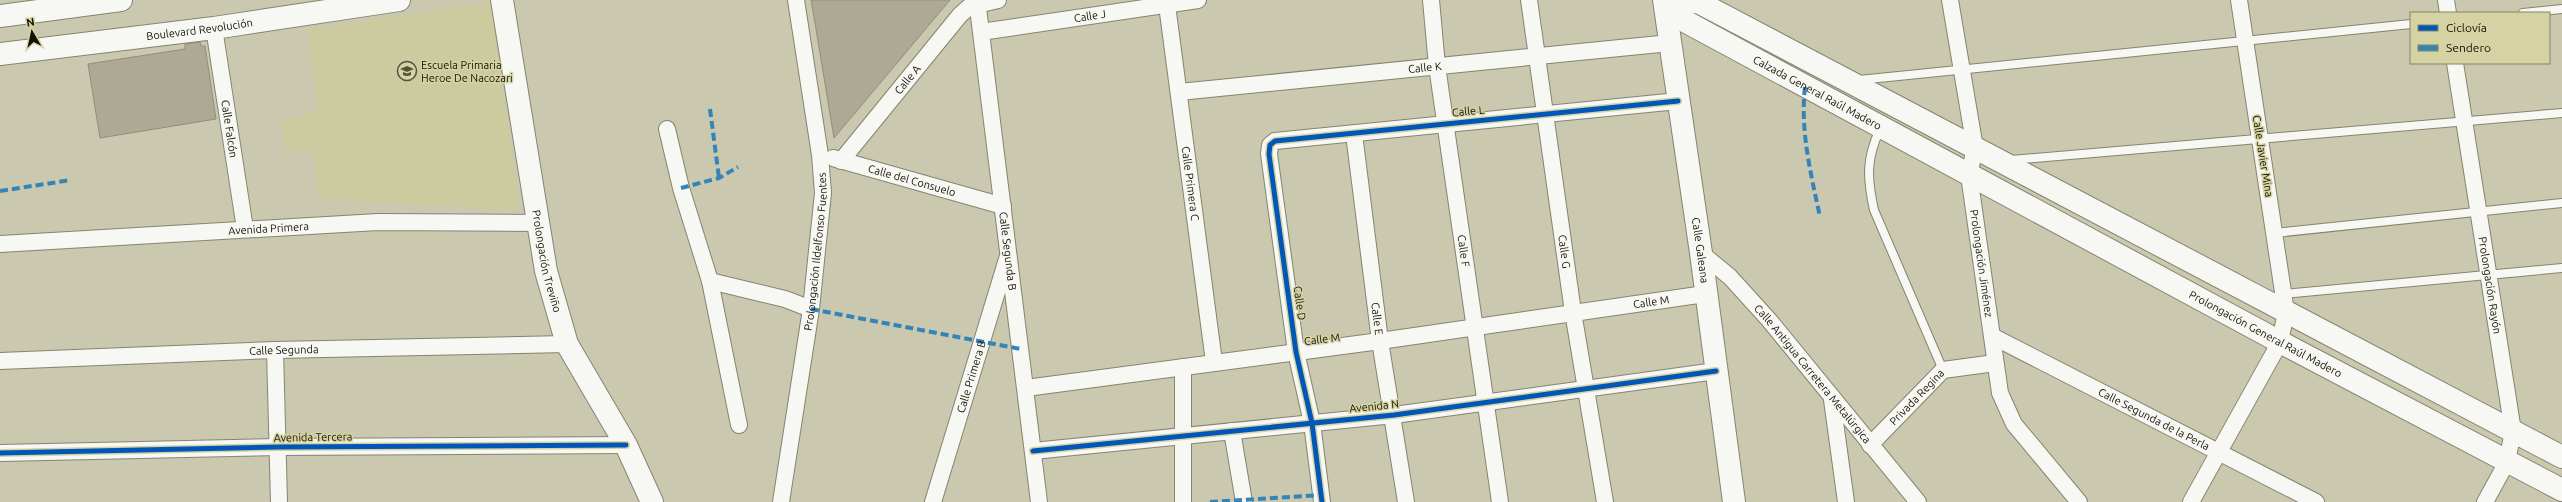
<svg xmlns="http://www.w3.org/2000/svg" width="2562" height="502" viewBox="0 0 2562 502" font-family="Ubuntu,sans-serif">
<rect width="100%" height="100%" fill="#cac8ae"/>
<path fill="#ccca9f" d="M 491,2 L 520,210 L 320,199 L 312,150 L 286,152 L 282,120 L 318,111 L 307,30 Z"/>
<g fill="#aea995" stroke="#938e7b">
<path d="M 811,0 L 950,0 L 834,138 L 815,23 Z"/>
<path d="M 200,42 L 201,46 L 205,46 L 216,119 L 100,138 L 88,64 L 185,49 L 185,44 Z"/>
</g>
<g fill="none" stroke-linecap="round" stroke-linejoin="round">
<defs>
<g id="lane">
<path d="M 2523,13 L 2562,9"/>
<path d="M 1859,80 L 2411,24"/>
<path d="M 1880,129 C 1866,159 1867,178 1874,210 L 1943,370"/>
<path d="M 2011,160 L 2562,113"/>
<path d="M 2275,233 L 2562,203"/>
<path d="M 2284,294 L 2562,268"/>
</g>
<g id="street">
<path id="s1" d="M 977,0 L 1039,502"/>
<path id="s2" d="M 1431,0 L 1437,66 L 1500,502"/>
<path id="s3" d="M 1529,0 L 1573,312 L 1605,502"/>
<path id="s4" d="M 1950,0 L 1975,148 L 1969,175 L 2000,393 L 2014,424 L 2079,502"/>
<path d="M 2446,0 L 2448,13"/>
<path id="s5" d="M 1167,5 L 1214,362"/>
<path id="s6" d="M 214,28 L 245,229"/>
<path id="s7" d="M 981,32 L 1198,0"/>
<path id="s8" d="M 2455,63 L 2513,431 L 2507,462 L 2485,502"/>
<path id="s9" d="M 1179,92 L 1670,43"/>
<path d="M 667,129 L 681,188 L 710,281 L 739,425"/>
<path id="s10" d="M 1354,134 L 1380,341 L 1406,502"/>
<path id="s11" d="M 833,158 L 1003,206"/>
<path id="s12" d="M 841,161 L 960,15 L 969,7 L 998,0"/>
<path id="s13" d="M 0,244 L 378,222 L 538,223"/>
<path id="s14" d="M 1701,253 L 1730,277 L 1769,320 L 1918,502"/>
<path d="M 710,281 L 785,299 L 811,309"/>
<path id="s15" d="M 1992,336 L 2316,502"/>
<path d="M 275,350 L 279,502"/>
<path id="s16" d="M 0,361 L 275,350 L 567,344"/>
<path id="s17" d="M 1026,388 L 1380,341 L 1705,294"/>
<path d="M 1832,400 L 1846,502"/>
<path d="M 1232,431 L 1244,502"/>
<path id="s18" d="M 1870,445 L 1943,370 L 1995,363"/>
<path d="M 1033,451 L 1394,415 L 1716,371"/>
<path d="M 0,453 L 278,447 L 626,445"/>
<path id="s19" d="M 781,502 L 811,309 L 823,193 L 820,155 L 796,0"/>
<path id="s20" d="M 933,502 L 1007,259"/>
<path d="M 1183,502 L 1183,367"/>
<path d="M 1322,502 L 1312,423 L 1296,352 L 1269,154 L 1270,145 L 1275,141 L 1678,101"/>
<path d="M 2191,502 L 2280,342 L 2286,312 L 2239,0"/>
</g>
<g id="secondary">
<path id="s21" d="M 502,0 L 546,271 L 567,344 L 626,445 L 652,502"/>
<path id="s22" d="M 1664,0 L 1701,253 L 1734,502"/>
<path d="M 1683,0 L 1700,3 L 2562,457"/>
<path id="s23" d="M 1666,11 L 2280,342 L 2562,490"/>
</g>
<g id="primary">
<path d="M 0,16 L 121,0"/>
<path id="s24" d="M 0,54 L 214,28 L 399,0"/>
</g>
</defs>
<use href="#lane" stroke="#868470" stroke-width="10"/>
<use href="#street" stroke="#868470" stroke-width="18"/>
<use href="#secondary" stroke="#868470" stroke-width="24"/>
<use href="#primary" stroke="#868470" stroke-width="24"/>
<g stroke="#cdccc4" stroke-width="2.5" stroke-dasharray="1 3" stroke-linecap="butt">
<path d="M 719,178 L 774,279"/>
<path d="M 552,190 L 665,188"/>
</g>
<use href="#lane" stroke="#f7f7f3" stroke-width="8"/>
<use href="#street" stroke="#f7f7f3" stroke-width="16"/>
<use href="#secondary" stroke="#f7f7f3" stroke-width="22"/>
<use href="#primary" stroke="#f7f7f3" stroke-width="22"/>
<g stroke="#3484b8" stroke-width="4" stroke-dasharray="8 4" stroke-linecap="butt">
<path d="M 1805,87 C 1800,132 1811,174 1820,217"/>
<path d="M 710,109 L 719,178"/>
<path d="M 681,188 L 719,178 L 738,167"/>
<path d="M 0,191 L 71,180"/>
<path d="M 811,309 L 1021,349"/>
<path d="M 1210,502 L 1321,495"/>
</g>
<defs>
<g id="cycleway">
<path d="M 1033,451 L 1394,415 L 1716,371"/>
<path d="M 0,453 L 278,447 L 626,445"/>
<path d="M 1322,502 L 1312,423 L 1296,352 L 1269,154 L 1270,145 L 1275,141 L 1678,101"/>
</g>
</defs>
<use href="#cycleway" stroke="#d5d2a3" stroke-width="8"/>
<use href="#cycleway" stroke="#0057b8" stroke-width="5"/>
</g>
<defs>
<symbol id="school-ring" viewBox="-11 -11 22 22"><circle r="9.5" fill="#d5d2a3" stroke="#54523f" stroke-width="1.5"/><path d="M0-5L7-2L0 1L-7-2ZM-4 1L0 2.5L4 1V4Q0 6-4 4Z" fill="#54523f"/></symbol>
</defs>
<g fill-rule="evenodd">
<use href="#school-ring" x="396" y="60" width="22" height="22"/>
</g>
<g text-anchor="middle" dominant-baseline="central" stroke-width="3" stroke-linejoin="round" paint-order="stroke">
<g font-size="11" fill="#141303" stroke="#d5d2a3">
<text stroke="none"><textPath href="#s7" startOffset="110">Calle J</textPath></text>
<text stroke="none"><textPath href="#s24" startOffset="201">Boulevard Revolución</textPath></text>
<text stroke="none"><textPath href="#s9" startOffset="247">Calle K</textPath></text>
<text stroke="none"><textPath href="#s12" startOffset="105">Calle A</textPath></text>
<text stroke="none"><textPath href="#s23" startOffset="172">Calzada General Raúl Madero</textPath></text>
<text transform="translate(1468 111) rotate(-5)">Calle L</text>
<text stroke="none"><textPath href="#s6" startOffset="102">Calle Falcón</textPath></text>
<text transform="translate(2263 156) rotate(81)">Calle Javier Mina</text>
<text stroke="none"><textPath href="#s11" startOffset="82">Calle del Consuelo</textPath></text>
<text stroke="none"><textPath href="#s5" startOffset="180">Calle Primera C</textPath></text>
<text stroke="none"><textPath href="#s13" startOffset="269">Avenida Primera</textPath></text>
<text stroke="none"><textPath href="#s19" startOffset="253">Prolongación Ildelfonso Fuentes</textPath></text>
<text stroke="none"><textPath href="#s1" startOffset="253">Calle Segunda B</textPath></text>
<text stroke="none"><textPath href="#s2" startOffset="253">Calle F</textPath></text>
<text stroke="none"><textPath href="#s3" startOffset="254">Calle G</textPath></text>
<text stroke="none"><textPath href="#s22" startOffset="253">Calle Galeana</textPath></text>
<text stroke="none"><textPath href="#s21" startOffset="265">Prolongación Treviño</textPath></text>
<text stroke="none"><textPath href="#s4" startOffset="267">Prolongación Jiménez</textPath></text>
<text stroke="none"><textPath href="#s8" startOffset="225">Prolongación Rayón</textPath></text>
<text stroke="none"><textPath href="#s17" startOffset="631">Calle M</textPath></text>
<text transform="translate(1300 303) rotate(82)">Calle D</text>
<text stroke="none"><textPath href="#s10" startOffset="186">Calle E</textPath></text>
<text stroke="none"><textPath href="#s23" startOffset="681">Prolongación General Raúl Madero</textPath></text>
<text transform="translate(1322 339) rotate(-7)">Calle M</text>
<text stroke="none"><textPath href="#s16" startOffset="284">Calle Segunda</textPath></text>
<text stroke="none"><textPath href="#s14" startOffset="165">Calle Antigua Carretera Metalúrgica</textPath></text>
<text stroke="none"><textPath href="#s20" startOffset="131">Calle Primera B</textPath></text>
<text stroke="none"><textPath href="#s18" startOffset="67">Privada Regina</textPath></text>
<text transform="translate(1374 406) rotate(-6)">Avenida N</text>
<text stroke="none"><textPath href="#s15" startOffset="182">Calle Segunda de la Perla</textPath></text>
<text transform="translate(313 437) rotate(-1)">Avenida Tercera</text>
</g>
<g font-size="11" fill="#141303" stroke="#d5d2a3" text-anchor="start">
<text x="421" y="65">Escuela Primaria<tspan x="421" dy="13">Heroe De Nacozari</tspan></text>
</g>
</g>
<rect x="2410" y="12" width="140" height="52" fill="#d5d2a3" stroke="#888663"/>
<rect x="2418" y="25" width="20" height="6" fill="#0057b8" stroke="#888663"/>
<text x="2446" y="32" font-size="12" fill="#141303">Ciclovía</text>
<rect x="2418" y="45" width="20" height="6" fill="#3484b8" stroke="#888663"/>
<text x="2446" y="52" font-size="12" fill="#141303">Sendero</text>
<g transform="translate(32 32) rotate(351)" stroke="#d5d2a3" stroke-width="3" paint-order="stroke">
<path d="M0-3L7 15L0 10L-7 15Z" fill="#141303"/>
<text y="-6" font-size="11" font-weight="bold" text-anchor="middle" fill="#141303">N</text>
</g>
</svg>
